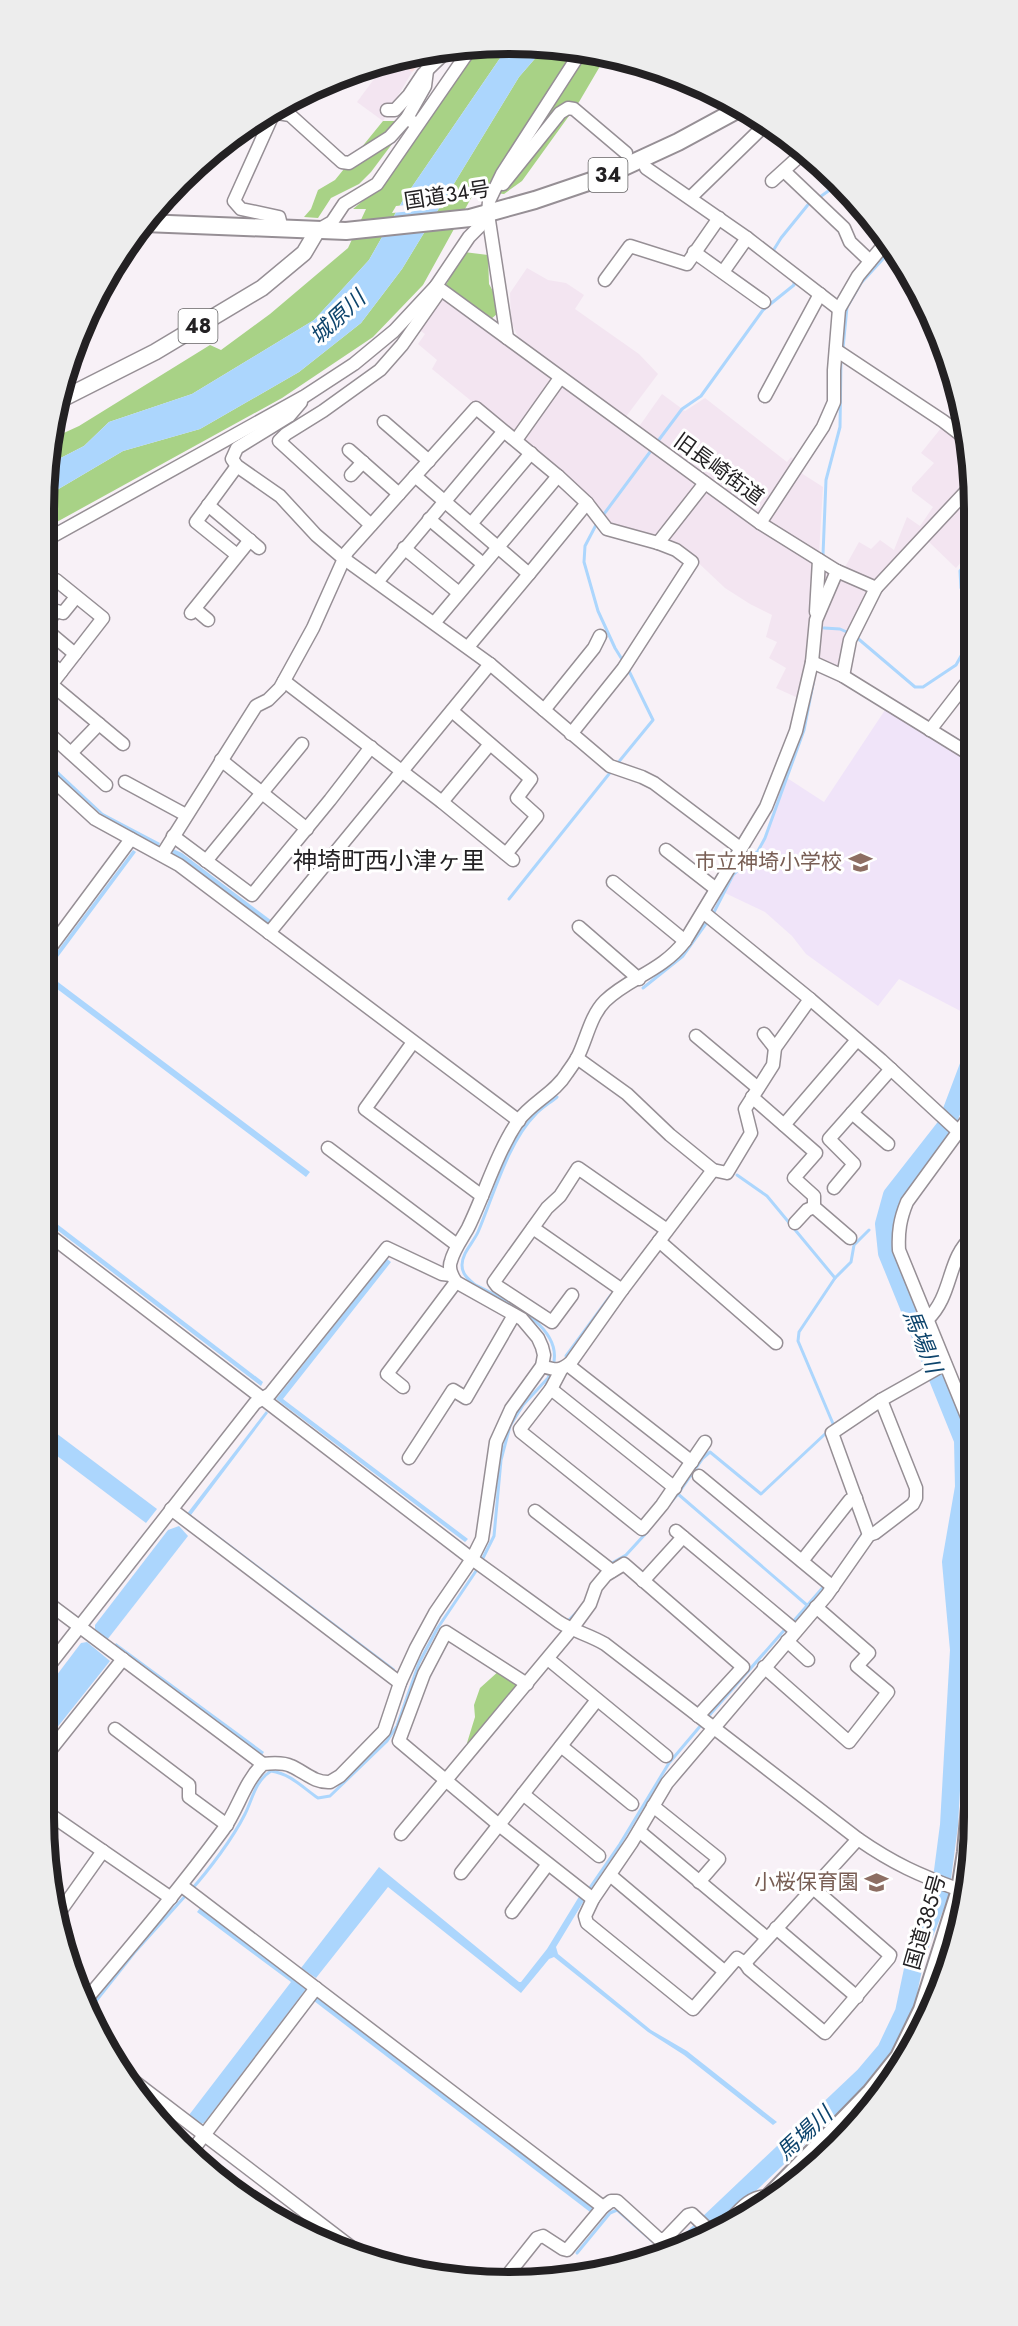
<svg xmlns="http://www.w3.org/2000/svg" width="1018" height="2326" viewBox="0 0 1018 2326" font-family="Jost,'Noto Sans JP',sans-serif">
<rect width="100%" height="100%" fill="#f8f1f7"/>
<g fill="#f3e5f1">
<path d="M 394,58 L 412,72 L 383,121 L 357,102 L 389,59 Z"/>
<path d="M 527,268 L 548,280 L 566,283 L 584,295 L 575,309 L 639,354 L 658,374 L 625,418 L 638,428 L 662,394 L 685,411 L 705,398 L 787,462 L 791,457 L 801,465 L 798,471 L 823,487 L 819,554 L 845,567 L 859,542 L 871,549 L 880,540 L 894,550 L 907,517 L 920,526 L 933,507 L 912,491 L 912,487 L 934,463 L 921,453 L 958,407 L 960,409 L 970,448 L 971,482 L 876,583 L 840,671 L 808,658 L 798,698 L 776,688 L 786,668 L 769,658 L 777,642 L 766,637 L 772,615 L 750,604 L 725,588 L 690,555 L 609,524 L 475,404 L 432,369 L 437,360 L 418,344 L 425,334 L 418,329 L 442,296 L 520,341 L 511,322 L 510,293 Z"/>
<path d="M 971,494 L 971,550 L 956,568 L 927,540 Z"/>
</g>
<path fill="#f0e4f9" d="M 887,707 L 971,759 L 972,1017 L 899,979 L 878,1006 L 806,954 L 792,936 L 765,912 L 725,893 L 736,873 L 761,851 L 784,776 L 824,802 Z"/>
<path fill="#fde2e6" d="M 433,52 L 412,72 L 394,58 Z"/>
<g fill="#a8d286">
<path d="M 480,45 L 509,45 L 403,200 L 369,260 L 314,320 L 192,394 L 109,422 L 84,446 L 51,463 L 55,437 L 79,426 L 210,345 L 221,350 L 270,314 L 348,248 L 366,209 L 353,209 L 381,186 Z"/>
<path d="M 545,47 L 570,48 L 606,56 L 579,102 L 522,181 L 504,194 L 475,191 L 423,285 L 373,337 L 282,398 L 44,529 L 45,497 L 123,451 L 200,429 L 299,372 L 361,323 L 402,269 L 519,77 Z"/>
<path d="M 383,121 L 398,121 L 395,140 L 371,172 L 359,184 L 331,198 L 318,218 L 304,217 L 311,209 L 318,190 L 335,180 Z"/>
<path d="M 464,252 L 488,255 L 489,284 L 494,293 L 497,314 L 491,319 L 446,285 Z"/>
<path d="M 500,1670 L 522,1684 L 471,1746 L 467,1743 L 475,1717 L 474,1705 L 480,1688 Z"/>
</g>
<g fill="#acd6fd">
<path d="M 509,45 L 545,47 L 519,77 L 402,269 L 361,323 L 299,372 L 200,429 L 123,451 L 45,497 L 51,463 L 84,446 L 109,422 L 192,394 L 314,320 L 369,260 L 403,200 Z"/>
<path d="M 44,758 L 103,813 L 160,843 L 158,847 L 102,815 L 44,763 Z"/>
<path d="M 173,849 L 182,853 L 272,921 L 269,924 L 170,853 Z"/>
<path d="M 133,850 L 136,852 L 46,973 L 310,1172 L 306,1177 L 44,979 L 44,969 Z"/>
<path d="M 44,1214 L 263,1382 L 261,1386 L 44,1220 Z"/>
<path d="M 387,1259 L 391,1262 L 283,1399 L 468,1539 L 465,1542 L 276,1399 Z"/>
<path d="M 266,1411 L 268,1413 L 191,1515 L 395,1669 L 393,1672 L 186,1515 Z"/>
<path d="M 44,1424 L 157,1509 L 146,1523 L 44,1446 Z"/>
<path d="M 179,1526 L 188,1536 L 107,1640 L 95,1630 L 95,1625 L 168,1530 Z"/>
<path d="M 87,1642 L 110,1661 L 44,1744 L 44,1692 L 81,1643 Z"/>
<path d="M 116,1643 L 264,1752 L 262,1755 L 114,1646 Z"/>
<path d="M 379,1867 L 519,1982 L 521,1982 L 547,1949 L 580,1895 L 585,1899 L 556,1947 L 558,1954 L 651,2030 L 687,2051 L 777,2122 L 773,2125 L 684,2055 L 648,2032 L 554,1957 L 549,1959 L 521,1993 L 388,1887 L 316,1978 L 301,1968 Z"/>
<path d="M 200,1908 L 306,1989 L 204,2123 L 201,2124 L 189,2115 L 291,1982 L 197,1912 Z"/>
<path d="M 317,1997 L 593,2208 L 590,2212 L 314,2001 Z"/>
</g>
<path fill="#f8f1f7" d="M 447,201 L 443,208 L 392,213 L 396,206 Z"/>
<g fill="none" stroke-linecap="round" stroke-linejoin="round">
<g stroke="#acd6fd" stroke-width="3">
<path d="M 817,199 L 834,187 L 835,183"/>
<path d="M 775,252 L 773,251 L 781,238 L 811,201"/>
<path d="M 843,348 L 847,307 L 861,283 L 892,249"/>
<path d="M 658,441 L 682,409 L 701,396 L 763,310 L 794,285 L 794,280"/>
<path d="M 601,518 L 650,452"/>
<path d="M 597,523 L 585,546 L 584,562 L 598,611 L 615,648 L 623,661"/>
<path d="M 823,555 L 826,480 L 840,427 L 841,358"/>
<path d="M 971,557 L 960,571 L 961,588 L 971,610"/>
<path d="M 824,628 L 840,629 L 849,633"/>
<path d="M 855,636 L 915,687 L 923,687 L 956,665 L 971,638"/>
<path d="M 617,764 L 653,720 L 628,669"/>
<path d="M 509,899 L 613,769"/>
<path d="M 712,916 L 733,875 L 758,851 L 765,838 L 804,730 L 813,684"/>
<path d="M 643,988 L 683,956 L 708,921"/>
<path d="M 737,1175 L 767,1196 L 835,1278"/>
<path d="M 972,1245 L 970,1248 L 973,1251"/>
<path d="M 566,1356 L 611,1295"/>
<path d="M 553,1366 C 565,1325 501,1299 474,1284 C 468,1279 462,1274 462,1265 C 462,1253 473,1243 478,1232 C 493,1197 508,1142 535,1115 C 541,1108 550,1103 557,1097"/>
<path d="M 973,1416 L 966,1389 L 973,1379"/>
<path d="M 834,1426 L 798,1341 L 799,1332 L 835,1278 L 851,1262 L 854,1245 L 869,1230"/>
<path d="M 680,1491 L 703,1458 L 710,1452 L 761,1494 L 825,1434"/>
<path d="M 671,1502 L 678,1494 L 808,1606"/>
<path d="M 854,1546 L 863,1533"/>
<path d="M 481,1562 L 494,1536 L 501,1460 L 510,1426 L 523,1405 L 548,1378 L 551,1372"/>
<path d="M 612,1563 L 626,1555 L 648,1531"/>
<path d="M 569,1620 L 578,1611"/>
<path d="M 792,1623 L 825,1585"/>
<path d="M 706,1719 L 787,1627"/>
<path d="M 191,1890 C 209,1870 233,1838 245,1814 C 253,1798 255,1781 271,1771 C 291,1774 302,1787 318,1798 L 330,1796 L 387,1741 L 397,1726 L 419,1663 L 437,1629 L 478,1568"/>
<path d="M 587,1892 L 620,1844 L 669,1763 L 702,1724"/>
<path d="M 88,2011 L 134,1953 L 186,1895"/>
<path d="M 577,2253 L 610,2213 L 617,2210 L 660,2248 L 657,2252"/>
</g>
<path stroke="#acd6fd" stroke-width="18" d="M 693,2238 L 864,2076 L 886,2050 L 904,2012 L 916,1955 L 940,1894 L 949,1825 L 959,1650 L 951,1562 L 964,1487 L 963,1440 L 887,1253 L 884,1224 L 892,1195 L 946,1126 L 972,1057"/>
<defs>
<g id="minor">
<path d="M 387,110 L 395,110 L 409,95 L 423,74 L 448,50"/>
<path d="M 271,111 L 271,119 L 234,201 L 241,209 L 279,217 L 282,229"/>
<path d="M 272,112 L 290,115 L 342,162 L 349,163 L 390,137 L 407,118 L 417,125"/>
<path d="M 407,118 L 425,86 L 428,63 L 424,56"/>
<path d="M 646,168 L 747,238 L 839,309"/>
<path d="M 784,171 L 844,228 L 850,242 L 870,261"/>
<path d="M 772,181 L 804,152"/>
<path d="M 503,184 L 560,113 L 568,108 L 574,109 L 626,153"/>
<path d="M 691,197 L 765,125"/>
<path d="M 488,214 L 507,338"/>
<path d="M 318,230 L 332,222 L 344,204 L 377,184 L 473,45"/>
<path d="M 694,252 L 764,302"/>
<path d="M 723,272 L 747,238"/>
<path d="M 605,280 L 630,246 L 687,264 L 719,218"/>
<path d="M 436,286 L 760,523 L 837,571 L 876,588 L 971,486"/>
<path d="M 836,350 L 943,421 L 969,441"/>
<path d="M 765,396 L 820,294"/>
<path d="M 301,402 L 289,416 L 237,448 L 232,459 L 237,466 L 280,496 L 316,535 L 343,558 L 490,664 L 610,766 L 642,777 L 654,783 L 740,848"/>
<path d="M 384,422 L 429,461"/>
<path d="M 516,440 L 560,378"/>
<path d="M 349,450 L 399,494"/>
<path d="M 351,475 L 363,462"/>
<path d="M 415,476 L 529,574 L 468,647"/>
<path d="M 208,505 L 259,548"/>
<path d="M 429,519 L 483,564"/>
<path d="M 760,523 L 823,427 L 834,402 L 834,370 L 839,309 L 858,276 L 887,241"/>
<path d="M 471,524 L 531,453"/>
<path d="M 371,525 L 279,441 L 286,434 L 323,411 L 380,370 L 402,345 L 437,295 L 437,290"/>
<path d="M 44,541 L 305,396 L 354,364 L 394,331 L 436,286 L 469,237 L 479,227 L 488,214 L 489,201 L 502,174 L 582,50"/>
<path d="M 658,543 L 705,483"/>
<path d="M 404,548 L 459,593"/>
<path d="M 237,555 L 196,522 L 237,466"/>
<path d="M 529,574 L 587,503"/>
<path d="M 56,580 L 103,618 L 61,672"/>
<path d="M 378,581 L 503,432"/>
<path d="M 195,609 L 208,620"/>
<path d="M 816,612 L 819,560"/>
<path d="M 191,613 L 250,540"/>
<path d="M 435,622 L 558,476"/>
<path d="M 44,625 L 57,611 L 63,613 L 76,597"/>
<path d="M 44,628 L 75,654"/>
<path d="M 812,662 L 843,676 L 971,755"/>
<path d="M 843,676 L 850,640 L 876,588"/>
<path d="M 284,681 L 442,802 L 513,860"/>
<path d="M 51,684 L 123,744"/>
<path d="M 44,694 L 61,672 L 44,658"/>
<path d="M 544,710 L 594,648 L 600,636"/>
<path d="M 452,711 L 531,779 L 517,798 L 537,816 L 506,854"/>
<path d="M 44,729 L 106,785"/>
<path d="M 930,730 L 971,677"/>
<path d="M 71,753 L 99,724"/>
<path d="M 221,760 L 307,829"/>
<path d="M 44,772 L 95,819 L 179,865 L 519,1121"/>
<path d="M 125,782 L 186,815"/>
<path d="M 442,802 L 490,744"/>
<path d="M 173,836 L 252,895 L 330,800 L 371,747"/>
<path d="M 666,850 L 716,889"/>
<path d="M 162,855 L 256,706 L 268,700 L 280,688 L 313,628 L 347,552 L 476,408 L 558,476 L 587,503 L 607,529 L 658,543 L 676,550 L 692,562 L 623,669 L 571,734"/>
<path d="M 206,861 L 302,744"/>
<path d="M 613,882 L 685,941"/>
<path d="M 579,927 L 639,979"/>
<path d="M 269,933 L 490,664"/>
<path d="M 44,956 L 131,839"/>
<path d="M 810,999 L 881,1060 L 959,1132"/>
<path d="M 764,1034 L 775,1048"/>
<path d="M 696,1036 L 758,1088"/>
<path d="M 411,1045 L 365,1109 L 482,1196"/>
<path d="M 577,1058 L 627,1094 L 670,1135 L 713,1170 L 727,1173 L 751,1133 L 745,1109 L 773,1065 L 775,1048 L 810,999 L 703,912"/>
<path d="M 752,1097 L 816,1153 L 794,1178 L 814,1196 L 814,1207 L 850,1238"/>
<path d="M 852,1113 L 888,1144"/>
<path d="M 972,1113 L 907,1202 C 900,1219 898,1232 899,1250 L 968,1419 L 973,1441"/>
<path d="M 784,1125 L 857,1040"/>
<path d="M 328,1148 L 457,1245"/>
<path d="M 834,1188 L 854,1164 L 829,1139 L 891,1069"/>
<path d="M 795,1223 L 807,1210 L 814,1207"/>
<path d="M 533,1228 L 622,1290"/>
<path d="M 44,1231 L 472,1559 L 559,1622 C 573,1631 590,1635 605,1644 L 858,1839 C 894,1864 919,1875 960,1890"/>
<path d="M 659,1241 L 776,1343"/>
<path d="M 572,1295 L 552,1322 L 497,1286 L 494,1282 L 547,1208 L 560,1196 L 578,1168 L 667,1230"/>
<path d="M 927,1320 C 954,1294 946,1259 973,1236"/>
<path d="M 568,1365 L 692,1462"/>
<path d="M 542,1366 C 555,1370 560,1372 571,1362 L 622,1290 L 713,1170"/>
<path d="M 561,1370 L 551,1389 L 520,1429 L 521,1432 L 642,1529 L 662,1505 L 705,1442"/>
<path d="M 403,1387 L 387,1374 L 456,1282"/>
<path d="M 551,1389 L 675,1488"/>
<path d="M 409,1458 L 453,1390 L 466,1398 L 514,1315"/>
<path d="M 699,1476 L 833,1587"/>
<path d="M 171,1509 L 400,1683"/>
<path d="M 535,1511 L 612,1571"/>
<path d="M 676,1531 L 796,1631"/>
<path d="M 869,1535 L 832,1433 L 881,1400 L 945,1364"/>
<path d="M 802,1561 L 850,1500 L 856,1498"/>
<path d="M 643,1581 L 683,1537"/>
<path d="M 44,1600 L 263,1764"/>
<path d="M 787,1641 L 808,1660"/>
<path d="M 548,1659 L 666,1756"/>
<path d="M 764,1667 L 849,1742 L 888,1692 L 857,1666 L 869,1653 L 816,1607"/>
<path d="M 44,1672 L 255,1403 L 270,1394 L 387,1248 L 442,1274 L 451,1275"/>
<path d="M 527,1684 L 446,1632 L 424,1674 L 399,1741 L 499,1825 L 593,1899"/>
<path d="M 115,1729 L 189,1785 L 189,1797 L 227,1825"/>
<path d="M 561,1746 L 632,1804"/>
<path d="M 44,1758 L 123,1659"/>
<path d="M 523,1794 L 599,1856"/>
<path d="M 653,1806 L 719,1859 L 699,1882"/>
<path d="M 45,1825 L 52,1816 L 171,1898"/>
<path d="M 639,1831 L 767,1938"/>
<path d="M 401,1834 L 571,1630 L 590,1604 L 596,1587 L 606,1575 L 624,1564 L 743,1667 L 698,1716"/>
<path d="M 858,1839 L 745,1963 L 737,1958 L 693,2009 L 587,1923 L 585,1916 L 593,1899 L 632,1842 L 667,1783 L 827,1595 L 869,1535 L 875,1533 L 913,1504 L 916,1498 L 916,1488 L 881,1400"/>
<path d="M 461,1873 L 597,1700"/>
<path d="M 610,1875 L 724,1971"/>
<path d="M 182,1886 L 603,2207 L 567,2250 L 563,2249 L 543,2236 L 537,2238 L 502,2282"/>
<path d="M 512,1912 L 548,1864"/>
<path d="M 59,1913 L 103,1851"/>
<path d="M 776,1928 L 857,1997"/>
<path d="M 745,1963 L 749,1969 L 825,2033 L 889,1958 L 890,1955 L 812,1887"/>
<path d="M 84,2002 C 131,1946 179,1890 223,1830 C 238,1810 244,1782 263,1764 C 272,1763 283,1762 291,1766 C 305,1772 314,1783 330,1782 L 340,1776 L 384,1731 L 400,1683 L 416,1648 L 435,1613 L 472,1559 L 482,1539 L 496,1442 L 511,1409 L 542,1366 L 544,1355 L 542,1347 L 538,1338 L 522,1319 L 456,1282 C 452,1276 448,1268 451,1261 C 454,1249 462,1239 468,1228 C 485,1193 496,1154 518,1121 C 532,1102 555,1093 567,1073 C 571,1067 576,1061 579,1054 C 587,1037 591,1015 605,1001 C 630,977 661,972 685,941 L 766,807 L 796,731 L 812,662 L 816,620 L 837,571"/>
<path d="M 122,2072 L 355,2250"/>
<path d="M 192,2151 L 316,1988"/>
<path d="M 603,2207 L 611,2201 L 617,2201 L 660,2240 L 666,2238 L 688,2215 L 692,2214 L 711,2232"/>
<path d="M 724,2227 C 738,2212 749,2195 770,2196"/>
</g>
<path id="major" d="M 62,399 L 155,352 L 262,288 L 304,253 L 317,231"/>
<g id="highway">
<path d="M 144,223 L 346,231 L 470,218 L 535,200 L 600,178 L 678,142 L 737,110"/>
<path d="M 767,2199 L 871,2092 L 899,2057 L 922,2010 L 960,1890 L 966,1852 L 974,1761 L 974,1490"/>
</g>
</defs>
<use href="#minor" stroke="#968f95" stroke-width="15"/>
<use href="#major" stroke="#968f95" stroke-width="18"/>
<use href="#highway" stroke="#968f95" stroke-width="20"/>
<use href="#minor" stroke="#fff" stroke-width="12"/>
<use href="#major" stroke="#fff" stroke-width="15"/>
<use href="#highway" stroke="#fff" stroke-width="16"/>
</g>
<defs>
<symbol id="school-bare" viewBox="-9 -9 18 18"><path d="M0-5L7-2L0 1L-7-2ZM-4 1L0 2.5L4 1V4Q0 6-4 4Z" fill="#8d6e63" stroke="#fff" stroke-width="2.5" paint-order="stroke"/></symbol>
</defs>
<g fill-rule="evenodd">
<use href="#school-bare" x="844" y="846" width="33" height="33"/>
<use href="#school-bare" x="860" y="1866" width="33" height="33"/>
</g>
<g text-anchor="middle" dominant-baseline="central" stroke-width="6" stroke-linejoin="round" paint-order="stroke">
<g fill="#fff" stroke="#656465" stroke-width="1.5">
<rect x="588.5" y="158" width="39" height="34" rx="4.5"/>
<rect x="178.5" y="309" width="39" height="34" rx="4.5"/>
</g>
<g font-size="20" font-weight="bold" fill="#232123">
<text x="608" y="175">34</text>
<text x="198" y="326">48</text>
</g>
<g font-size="21" fill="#232123" stroke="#fff">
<text transform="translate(447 195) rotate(-9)">国道34号</text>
<text transform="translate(719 469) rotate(36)">旧長崎街道</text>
<text transform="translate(925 1922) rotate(-74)">国道385号</text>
</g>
<g font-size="21" fill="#785e54" stroke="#fff" text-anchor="end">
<text x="842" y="862">市立神埼小学校</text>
<text x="859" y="1882">小桜保育園</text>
</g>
<g font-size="22" font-style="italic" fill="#0d446c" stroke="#fff">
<text transform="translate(337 317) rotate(-43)">城原川</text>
<text transform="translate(923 1341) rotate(68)">馬場川</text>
<text transform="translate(804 2133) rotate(-43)">馬場川</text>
</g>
<g font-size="24" fill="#232123" stroke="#fff">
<text x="389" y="860">神埼町西小津ヶ里</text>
</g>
</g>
<path d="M0 0H1018V2326H0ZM509 54H509A455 455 0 0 1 964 509V1817A455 455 0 0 1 509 2272H509A455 455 0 0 1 54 1817V509A455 455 0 0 1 509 54Z" fill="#ededed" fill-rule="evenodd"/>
<path fill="none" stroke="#232123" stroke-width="8" d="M509 54H509A455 455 0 0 1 964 509V1817A455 455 0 0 1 509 2272H509A455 455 0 0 1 54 1817V509A455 455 0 0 1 509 54Z"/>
</svg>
